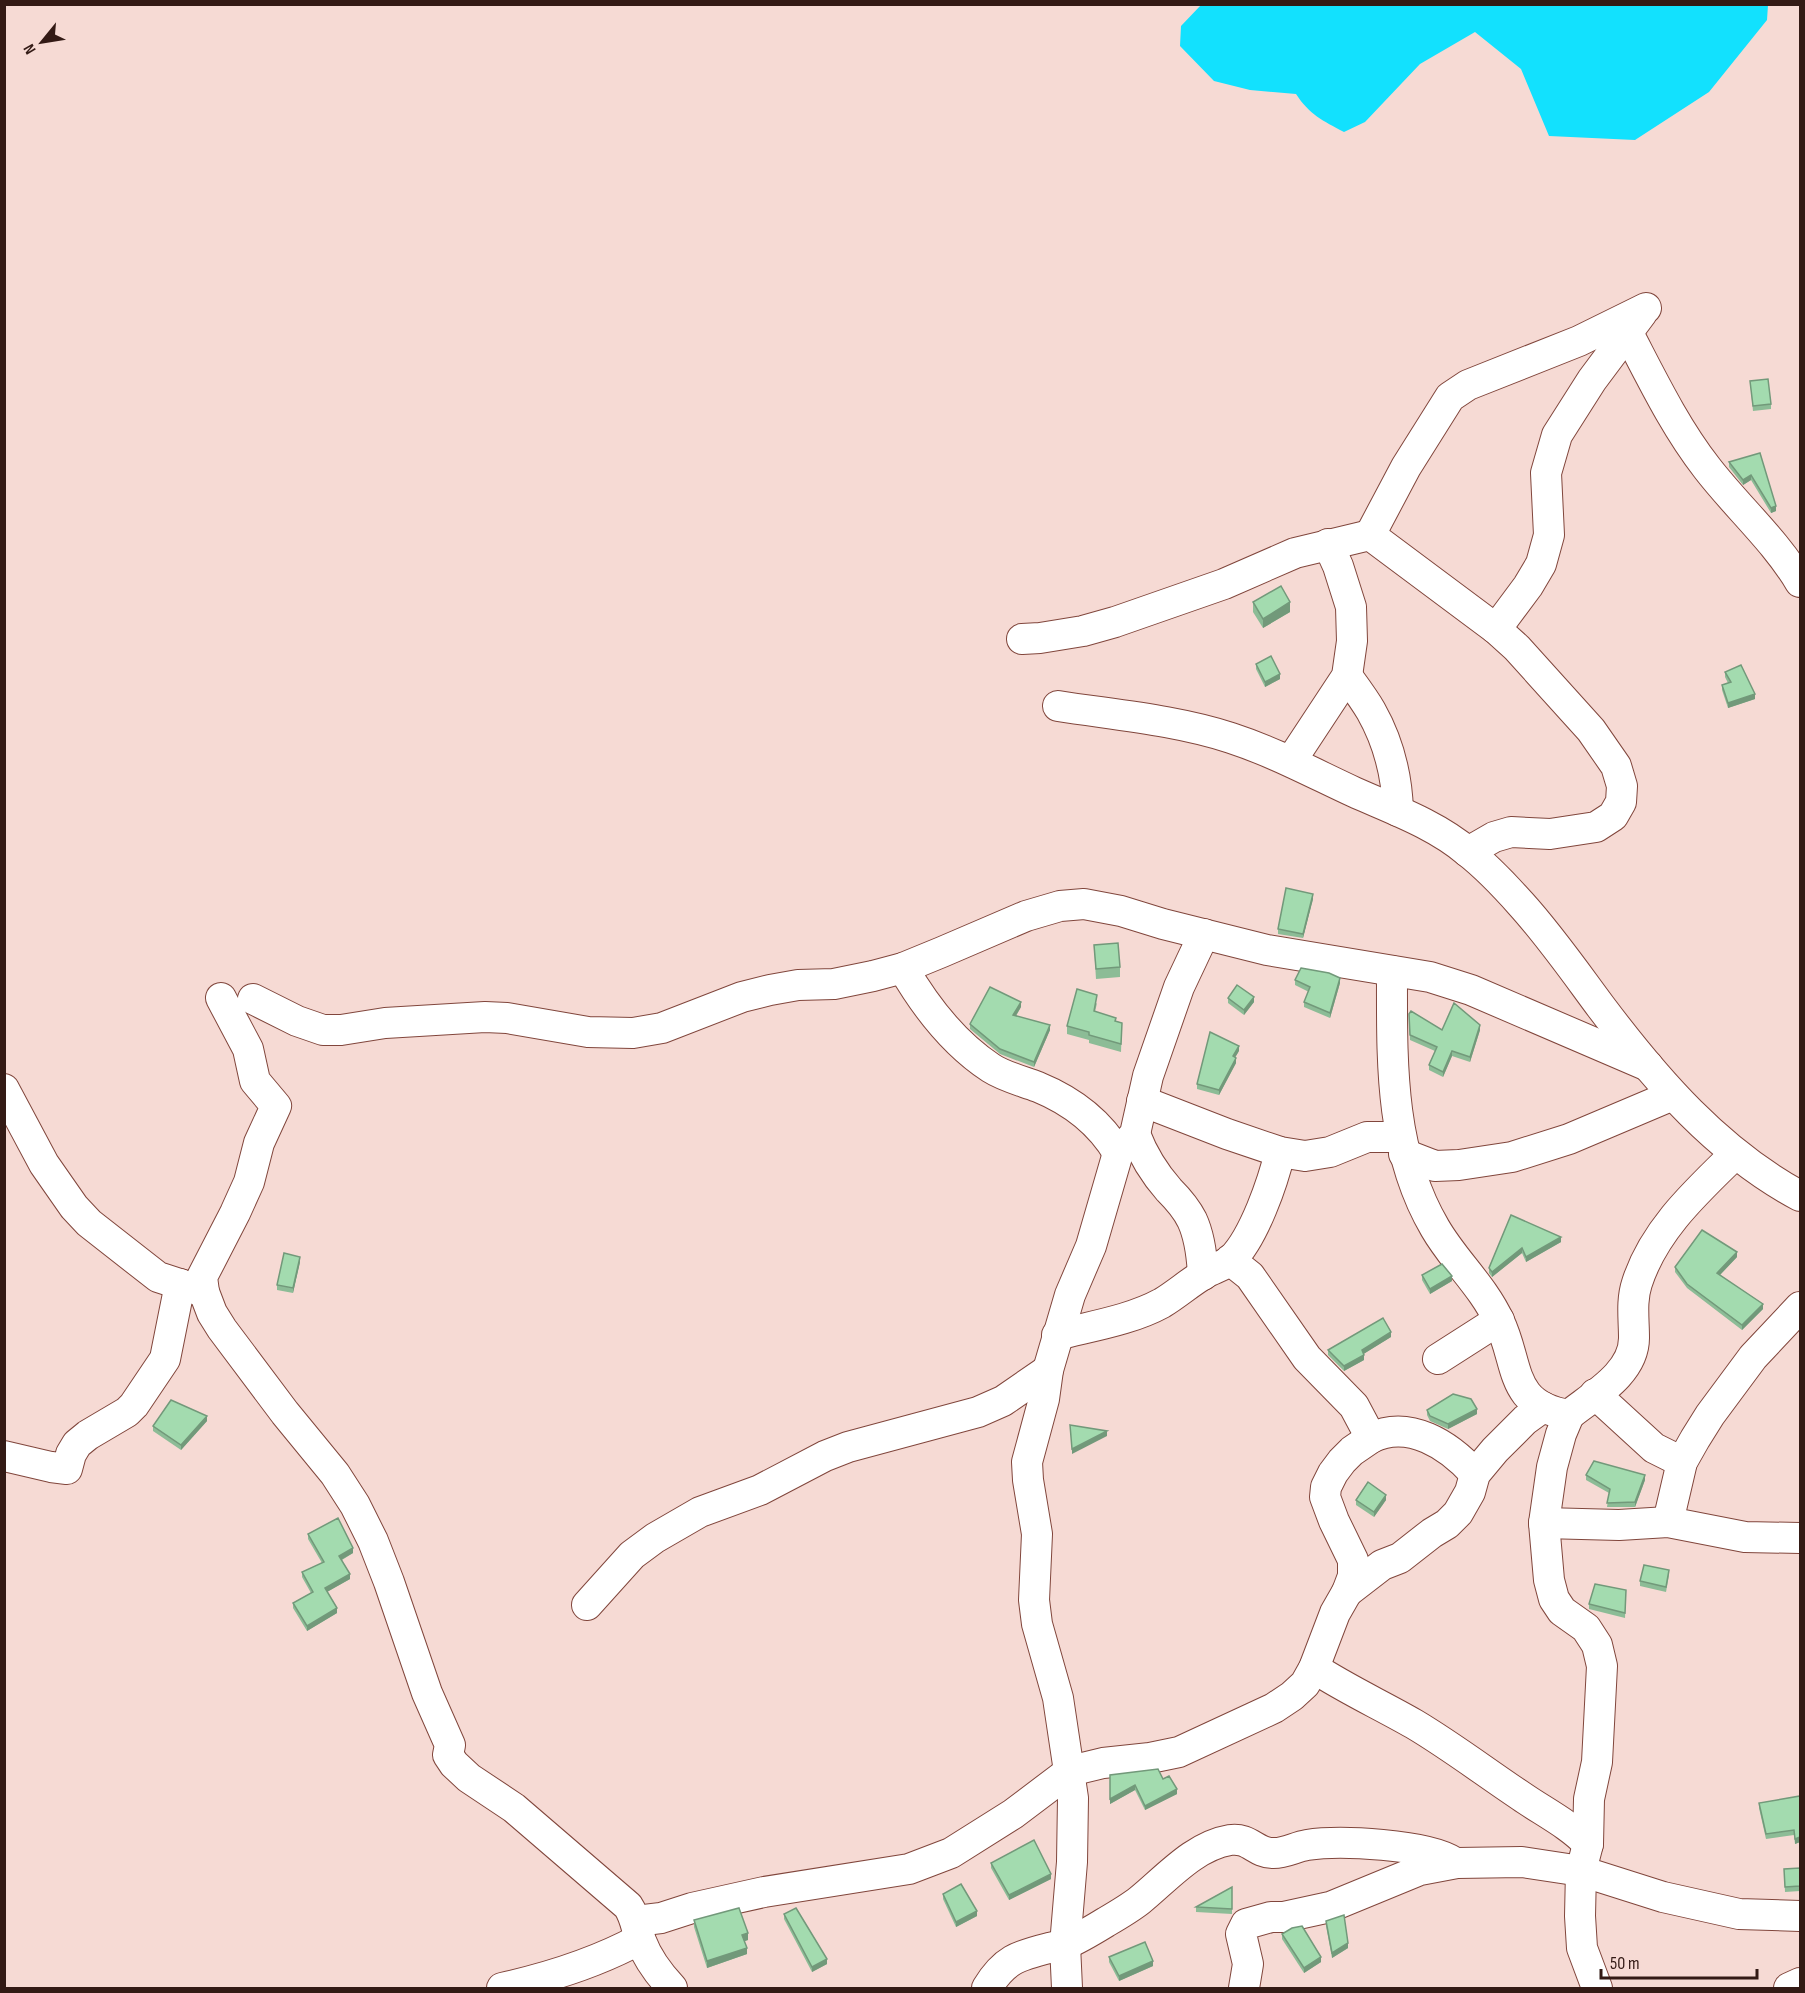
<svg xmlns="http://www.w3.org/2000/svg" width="1805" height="1993" viewBox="0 0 1805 1993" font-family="'Sofia Sans Condensed',sans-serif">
<rect width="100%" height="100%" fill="#f6dad4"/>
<path fill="#12e1fe" d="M 1201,5 L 1201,4 L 1768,5 L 1767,20 L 1709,92 L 1635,140 L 1549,136 L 1521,69 L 1475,32 L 1420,64 L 1365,122 L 1344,132 C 1323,121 1309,114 1296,94 L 1250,90 L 1214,81 L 1180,46 L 1181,26 Z"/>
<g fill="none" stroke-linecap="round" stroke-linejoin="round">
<defs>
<g id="minor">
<path d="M 1628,333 C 1652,379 1675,427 1707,468 C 1737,507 1775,540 1800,582"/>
<path d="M 1370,535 L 1406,467 L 1450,397 L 1468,385 L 1579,341 L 1646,308"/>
<path d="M 1496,629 L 1528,586 L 1541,564 L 1549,535 L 1546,473 L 1557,435 L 1592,380 L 1642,313"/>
<path d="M 1022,639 L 1040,638 L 1083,631 L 1115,622 L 1224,584 L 1295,553 L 1370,535 L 1496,629 L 1517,648 L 1591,730 L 1616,766 L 1622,786 L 1621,802 L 1613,816 L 1596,827 L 1550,834 L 1511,832 L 1494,837 L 1468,852"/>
<path d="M 1347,676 C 1355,687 1364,699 1371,711 C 1388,741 1397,777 1398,811"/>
<path d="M 1058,706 C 1115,715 1176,720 1231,738 C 1274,752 1313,773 1354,792 C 1392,809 1435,824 1468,852 C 1487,867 1505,886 1521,904 C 1550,936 1575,972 1601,1007 C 1656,1080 1718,1152 1800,1196"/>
<path d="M 1291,761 L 1347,676 L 1352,641 L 1351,607 L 1338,566 L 1328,544"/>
<path d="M 903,968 C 925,1006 953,1043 991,1068 C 1005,1077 1022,1081 1038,1087 C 1072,1101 1099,1121 1118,1153"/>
<path d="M 1392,971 C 1392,1059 1389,1150 1435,1228 C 1454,1261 1483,1286 1499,1321 C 1520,1365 1508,1405 1569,1415 C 1594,1395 1634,1373 1634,1338 C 1634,1319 1631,1301 1637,1283 C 1654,1230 1696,1192 1735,1154"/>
<path d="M 221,998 L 248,1049 L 255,1081 L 276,1106 L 259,1143 L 249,1182 L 235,1213 L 202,1277 L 204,1292 L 212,1313 L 222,1329 L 285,1413 L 335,1474 L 355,1505 L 373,1541 L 389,1582 L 427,1693 L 450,1745 L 448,1755 L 454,1764 L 469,1778 L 514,1808 L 628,1906 C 636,1918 636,1929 641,1941 C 648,1960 659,1974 672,1988"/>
<path d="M 253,999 L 297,1021 L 323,1030 L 341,1030 L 385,1023 L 485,1017 L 507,1018 L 588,1032 L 633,1033 L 662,1028 L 742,997 L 770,990 L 798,985 L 834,984 L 873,976 L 903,968 L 942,952 L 1026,916 L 1060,906 L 1084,904 L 1121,911 L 1163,924 L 1267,950 L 1430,977 L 1471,990 L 1648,1066"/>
<path d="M 4,1089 L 44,1164 L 74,1207 L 89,1223 L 158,1277 L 204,1292"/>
<path d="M 1142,1101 L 1227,1134 L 1280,1152 L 1305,1156 L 1330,1152 L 1367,1137 L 1401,1137"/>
<path d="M 1135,1134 C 1143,1155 1154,1173 1169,1190 C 1178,1199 1186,1208 1192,1220 C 1200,1237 1202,1256 1203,1275"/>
<path d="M 1404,1154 L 1435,1166 L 1459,1165 L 1512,1157 L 1569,1139 L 1673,1095"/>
<path d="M 1230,1260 L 1250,1276 L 1307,1358 L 1354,1406 L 1371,1438 C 1409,1419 1449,1445 1475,1474"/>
<path d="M 1057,1335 C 1092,1326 1131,1320 1162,1303 C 1177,1294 1189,1283 1204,1274 C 1212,1269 1224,1266 1232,1259 C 1254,1237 1273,1182 1280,1152"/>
<path d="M 1438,1359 L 1499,1320"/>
<path d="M 1595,1394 L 1654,1448 L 1682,1462"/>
<path d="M 1569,1415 L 1561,1434 L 1552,1467 L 1544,1523 L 1549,1580 L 1554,1599 L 1562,1611 L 1586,1628 L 1597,1645 L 1602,1666 L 1597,1762 L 1589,1799 L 1588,1844 L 1581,1871 L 1580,1916 L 1582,1948 L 1597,1988"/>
<path d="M 4,1456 L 51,1467 L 67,1469 L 71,1454 L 77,1444 L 88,1435 L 127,1412 L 134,1405 L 165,1359 L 180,1284"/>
<path d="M 1668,1522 L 1682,1462 L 1695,1439 L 1710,1415 L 1753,1357 L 1800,1307"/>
<path d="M 1544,1523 L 1619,1525 L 1668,1522 L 1745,1537 L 1800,1538"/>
<path d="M 1347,1592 L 1382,1565 L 1400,1558 L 1432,1533 L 1447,1524 L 1458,1513 L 1470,1492 L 1475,1474 L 1495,1450 L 1525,1420 L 1543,1407"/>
<path d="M 587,1605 L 632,1555 L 655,1538 L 700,1512 L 760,1490 L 825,1456 L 848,1447 L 978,1412 L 1003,1401 L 1048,1370"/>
<path d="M 1314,1668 C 1346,1689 1381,1705 1414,1724 C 1451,1746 1485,1772 1521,1796 C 1544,1812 1569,1824 1588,1844"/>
<path d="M 636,1921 L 661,1918 L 692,1908 L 764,1892 L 909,1869 L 951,1853 L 1013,1814 L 1070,1771 L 1103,1763 L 1150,1758 L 1179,1752 L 1274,1708 L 1292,1696 L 1305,1684 L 1314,1668 L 1335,1613 L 1347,1592 L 1353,1576 L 1353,1560 L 1334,1521 L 1325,1497 L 1326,1487 L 1333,1473 L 1342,1461 L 1352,1451 L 1371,1438"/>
<path d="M 502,1988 C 551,1977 596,1963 640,1939"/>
<path d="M 987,1988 C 1004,1960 1017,1956 1049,1948 C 1054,1947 1061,1946 1066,1944 C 1080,1938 1093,1930 1106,1922 C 1118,1915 1130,1908 1140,1900 C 1167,1878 1194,1846 1230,1840 C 1249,1837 1256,1853 1272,1853 C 1284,1854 1295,1847 1307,1845 C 1339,1840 1427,1844 1454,1862"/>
<path d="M 1067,1988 L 1065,1945 L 1072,1862 L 1073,1798 L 1058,1698 L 1037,1624 L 1034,1600 L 1037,1534 L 1028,1480 L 1027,1462 L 1044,1399 L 1048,1370 L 1070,1295 L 1091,1246 L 1118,1153 L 1135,1134 L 1148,1076 L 1179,987 L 1204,934"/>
<path d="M 1244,1988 L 1248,1964 L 1241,1934 L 1246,1924 L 1271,1917 L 1284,1917 L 1330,1907 L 1420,1870 L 1457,1863 L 1522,1862 L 1581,1871 L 1663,1897 L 1739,1914 L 1800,1916"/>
<path d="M 1789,1988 L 1800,1983"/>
</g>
</defs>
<use href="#minor" stroke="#81463c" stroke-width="32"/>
<use href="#minor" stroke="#fff" stroke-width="30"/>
</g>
<g fill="#8cbc96">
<path d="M 1750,381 L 1771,404 L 1771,409 L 1753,411 Z"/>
<path d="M 1760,453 L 1776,511 L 1771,513 L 1751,480 L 1743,485 L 1729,467 L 1729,462 Z"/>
<path d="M 1253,602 L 1290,612 L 1263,628 L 1253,612 Z"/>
<path d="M 1256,664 L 1280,679 L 1265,687 L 1256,669 Z"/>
<path d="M 1725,672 L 1755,699 L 1728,708 L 1722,690 L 1722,685 L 1728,683 L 1725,677 Z"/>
<path d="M 1313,899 L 1303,938 L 1278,934 L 1278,929 Z"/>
<path d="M 1094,945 L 1120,967 L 1120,977 L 1096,979 Z"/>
<path d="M 1295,980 L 1340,983 L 1330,1018 L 1304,1007 L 1304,1002 L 1309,992 L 1295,985 Z"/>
<path d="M 1228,998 L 1254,1002 L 1244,1015 L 1228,1003 Z"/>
<path d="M 1097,1003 L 1095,1012 L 1116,1021 L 1122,1023 L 1121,1052 L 1089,1043 L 1089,1040 L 1067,1034 L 1067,1026 Z"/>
<path d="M 1021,1007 L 1016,1016 L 1050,1030 L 1034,1067 L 1000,1054 L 970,1029 L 970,1024 Z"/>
<path d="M 1409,1014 L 1442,1030 L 1480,1030 L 1470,1062 L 1452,1056 L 1443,1077 L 1429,1070 L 1429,1065 L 1435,1051 L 1410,1040 Z"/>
<path d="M 1239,1051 L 1235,1057 L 1236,1063 L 1219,1095 L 1197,1089 L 1197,1084 Z"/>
<path d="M 1511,1215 L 1561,1242 L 1526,1262 L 1522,1253 L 1492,1277 L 1489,1273 L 1489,1268 Z"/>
<path d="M 1737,1257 L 1720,1275 L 1763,1309 L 1742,1330 L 1687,1288 L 1675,1272 L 1675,1267 Z"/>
<path d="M 300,1262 L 293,1293 L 277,1290 L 277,1285 Z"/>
<path d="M 1422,1275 L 1452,1281 L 1430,1294 L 1422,1280 Z"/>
<path d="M 1391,1337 L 1363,1354 L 1364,1360 L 1344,1371 L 1328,1355 L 1328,1350 Z"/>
<path d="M 1427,1410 L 1477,1414 L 1448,1429 L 1430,1421 L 1427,1415 Z"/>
<path d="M 207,1421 L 181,1450 L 153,1431 L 153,1426 Z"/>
<path d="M 1586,1475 L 1645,1480 L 1635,1507 L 1607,1507 L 1609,1493 L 1586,1480 Z"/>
<path d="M 1356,1500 L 1386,1500 L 1374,1517 L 1356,1505 Z"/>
<path d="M 308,1534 L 353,1553 L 342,1560 L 350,1579 L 327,1592 L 337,1613 L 307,1631 L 293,1608 L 293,1603 L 311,1593 L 302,1577 L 302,1572 L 322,1563 L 308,1539 Z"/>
<path d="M 1669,1575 L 1666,1592 L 1640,1586 L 1640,1581 Z"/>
<path d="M 1626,1590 L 1625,1618 L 1589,1609 L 1589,1604 Z"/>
<path d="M 1110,1775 L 1163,1779 L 1177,1794 L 1145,1810 L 1135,1790 L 1110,1804 Z"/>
<path d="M 1800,1796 L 1800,1842 L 1795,1844 L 1794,1835 L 1766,1839 L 1759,1808 L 1759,1803 Z"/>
<path d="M 991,1863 L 1051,1879 L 1009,1900 L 991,1868 Z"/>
<path d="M 1800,1868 L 1800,1891 L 1785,1892 L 1784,1869 Z"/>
<path d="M 1232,1887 L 1232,1914 L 1196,1912 L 1196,1907 Z"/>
<path d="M 943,1894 L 977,1916 L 956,1927 L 943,1899 Z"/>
<path d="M 784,1914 L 827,1964 L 812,1972 L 784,1919 Z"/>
<path d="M 694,1920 L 748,1940 L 744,1941 L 747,1954 L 707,1968 L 694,1927 Z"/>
<path d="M 1326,1921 L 1348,1948 L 1332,1958 L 1326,1926 Z"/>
<path d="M 1282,1934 L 1321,1962 L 1304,1973 L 1282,1939 Z"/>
<path d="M 1109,1957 L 1153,1966 L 1119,1981 L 1109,1962 Z"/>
</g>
<g fill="#72997a">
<path d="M 1751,475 L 1751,480 L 1743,485 L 1743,480 Z"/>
<path d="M 1776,506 L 1776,511 L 1771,513 L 1771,508 Z"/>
<path d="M 1290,602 L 1290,612 L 1263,628 L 1263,619 Z"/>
<path d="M 1280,674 L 1280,679 L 1265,687 L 1265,682 Z"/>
<path d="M 1755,694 L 1755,699 L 1728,708 L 1728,703 Z"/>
<path d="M 1313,894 L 1313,899 L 1303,938 L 1303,934 Z"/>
<path d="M 1340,978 L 1340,983 L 1330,1018 L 1330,1013 Z"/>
<path d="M 1254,997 L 1254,1002 L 1244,1015 L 1244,1010 Z"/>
<path d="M 1021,1002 L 1021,1007 L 1013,1020 L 1013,1015 Z"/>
<path d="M 1050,1025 L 1050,1030 L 1034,1067 L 1034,1062 Z"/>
<path d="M 1480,1025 L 1480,1030 L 1470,1062 L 1470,1057 Z"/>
<path d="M 1239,1046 L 1239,1051 L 1233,1061 L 1233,1056 Z"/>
<path d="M 1452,1051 L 1452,1056 L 1443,1077 L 1443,1072 Z"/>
<path d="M 1236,1058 L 1236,1063 L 1219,1095 L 1219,1090 Z"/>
<path d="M 1561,1237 L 1561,1242 L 1526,1262 L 1526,1257 Z"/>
<path d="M 1522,1248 L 1522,1253 L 1492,1277 L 1492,1272 Z"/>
<path d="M 1737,1252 L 1737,1257 L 1717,1278 L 1717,1273 Z"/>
<path d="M 300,1257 L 300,1262 L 293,1293 L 293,1288 Z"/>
<path d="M 1452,1276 L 1452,1281 L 1430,1294 L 1430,1289 Z"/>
<path d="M 1763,1304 L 1763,1309 L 1742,1330 L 1742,1325 Z"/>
<path d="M 1391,1332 L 1391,1337 L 1362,1355 L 1362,1350 Z"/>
<path d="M 1364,1355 L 1364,1360 L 1344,1371 L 1344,1366 Z"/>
<path d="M 1477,1409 L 1477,1414 L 1448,1429 L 1448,1424 Z"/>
<path d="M 207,1416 L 207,1421 L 181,1450 L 181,1445 Z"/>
<path d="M 1107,1431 L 1107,1436 L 1072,1454 L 1072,1449 Z"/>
<path d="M 1645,1475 L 1645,1480 L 1635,1507 L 1635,1502 Z"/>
<path d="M 1386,1495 L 1386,1500 L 1374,1517 L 1374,1512 Z"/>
<path d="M 353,1548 L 353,1553 L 339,1561 L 339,1556 Z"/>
<path d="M 350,1574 L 350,1579 L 325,1593 L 325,1588 Z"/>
<path d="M 337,1608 L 337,1613 L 307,1631 L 307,1626 Z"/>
<path d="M 1135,1785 L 1135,1790 L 1110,1804 L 1110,1799 Z"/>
<path d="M 1177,1789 L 1177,1794 L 1145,1810 L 1145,1806 Z"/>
<path d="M 1800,1837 L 1800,1842 L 1795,1844 L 1795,1839 Z"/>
<path d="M 1051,1874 L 1051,1879 L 1009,1900 L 1009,1895 Z"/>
<path d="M 977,1911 L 977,1916 L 956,1927 L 956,1922 Z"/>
<path d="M 748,1933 L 748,1940 L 742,1942 L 742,1935 Z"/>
<path d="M 1348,1943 L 1348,1948 L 1332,1958 L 1332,1953 Z"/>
<path d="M 747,1948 L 747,1954 L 707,1968 L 707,1961 Z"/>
<path d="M 1321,1957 L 1321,1962 L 1304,1973 L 1304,1968 Z"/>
<path d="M 827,1959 L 827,1964 L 812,1972 L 812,1967 Z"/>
<path d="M 1153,1961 L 1153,1966 L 1119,1981 L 1119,1976 Z"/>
</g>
<g fill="#a3dbaf" stroke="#72997a" stroke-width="1.5">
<path d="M 1768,379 L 1771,404 L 1753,406 L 1750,381 Z"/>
<path d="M 1760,453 L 1776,506 L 1771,508 L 1751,475 L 1743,480 L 1729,462 Z"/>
<path d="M 1281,586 L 1290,602 L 1263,619 L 1253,602 Z"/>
<path d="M 1271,656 L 1280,674 L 1265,682 L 1256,664 Z"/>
<path d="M 1741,665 L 1755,694 L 1728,703 L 1722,685 L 1731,682 L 1725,672 Z"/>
<path d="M 1286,888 L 1313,894 L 1303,934 L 1278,929 Z"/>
<path d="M 1118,943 L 1120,967 L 1096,969 L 1094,945 Z"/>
<path d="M 1301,968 L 1329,973 L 1340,978 L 1330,1013 L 1304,1002 L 1310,987 L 1295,980 Z"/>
<path d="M 1237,985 L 1254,997 L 1244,1010 L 1228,998 Z"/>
<path d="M 990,987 L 1021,1002 L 1013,1015 L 1050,1025 L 1034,1062 L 1000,1049 L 970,1024 Z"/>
<path d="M 1077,989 L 1097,995 L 1094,1011 L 1116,1018 L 1115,1021 L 1122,1023 L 1121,1044 L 1089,1035 L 1089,1032 L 1067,1026 Z"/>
<path d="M 1454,1003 L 1480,1025 L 1470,1057 L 1452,1051 L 1443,1072 L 1429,1065 L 1437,1047 L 1410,1035 L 1409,1014 L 1411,1011 L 1442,1030 Z"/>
<path d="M 1210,1032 L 1239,1046 L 1233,1056 L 1236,1058 L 1219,1090 L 1197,1084 Z"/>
<path d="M 1511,1215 L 1561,1237 L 1526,1257 L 1522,1248 L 1492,1272 L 1489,1268 Z"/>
<path d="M 1702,1230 L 1737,1252 L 1717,1273 L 1763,1304 L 1742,1325 L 1687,1284 L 1675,1267 Z"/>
<path d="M 284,1253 L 300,1257 L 293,1288 L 277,1285 Z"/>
<path d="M 1442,1264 L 1452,1276 L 1430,1289 L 1422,1275 Z"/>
<path d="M 1383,1318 L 1391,1332 L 1362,1350 L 1364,1355 L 1344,1366 L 1328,1350 Z"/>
<path d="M 1453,1394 L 1471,1399 L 1477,1409 L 1448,1424 L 1430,1416 L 1427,1410 Z"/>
<path d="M 171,1400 L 207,1416 L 181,1445 L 153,1426 Z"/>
<path d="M 1070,1425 L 1107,1431 L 1072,1449 Z"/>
<path d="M 1594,1461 L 1645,1475 L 1635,1502 L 1607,1503 L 1610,1489 L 1586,1475 Z"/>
<path d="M 1368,1482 L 1386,1495 L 1374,1512 L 1356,1500 Z"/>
<path d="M 338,1518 L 353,1548 L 339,1556 L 350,1574 L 325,1588 L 337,1608 L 307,1626 L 293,1603 L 313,1592 L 302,1572 L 324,1562 L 308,1534 Z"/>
<path d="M 1644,1565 L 1669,1570 L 1666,1587 L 1640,1581 Z"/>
<path d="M 1595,1584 L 1626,1590 L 1625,1613 L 1589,1604 Z"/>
<path d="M 1158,1769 L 1163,1779 L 1169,1776 L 1177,1789 L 1145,1806 L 1135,1785 L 1110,1799 L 1110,1775 Z"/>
<path d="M 1800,1796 L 1800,1837 L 1795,1839 L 1794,1830 L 1766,1834 L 1759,1803 Z"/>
<path d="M 1034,1840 L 1051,1874 L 1009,1895 L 991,1863 Z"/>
<path d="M 1800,1868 L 1800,1886 L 1785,1887 L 1784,1869 Z"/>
<path d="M 961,1884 L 977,1911 L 956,1922 L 943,1894 Z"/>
<path d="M 1232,1887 L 1232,1909 L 1196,1907 Z"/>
<path d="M 739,1908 L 748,1933 L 742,1935 L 747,1948 L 707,1961 L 694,1920 Z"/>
<path d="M 796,1908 L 827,1959 L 812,1967 L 784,1914 Z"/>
<path d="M 1344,1915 L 1348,1943 L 1332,1953 L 1326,1921 Z"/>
<path d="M 1302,1926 L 1321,1957 L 1304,1968 L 1282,1934 L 1292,1928 Z"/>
<path d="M 1145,1942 L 1153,1961 L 1119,1976 L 1109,1957 Z"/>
</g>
<rect width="1805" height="1993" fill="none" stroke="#331a15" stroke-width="12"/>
<g transform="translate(42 42) rotate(240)" stroke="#f6dad4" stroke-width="4.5" paint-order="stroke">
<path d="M0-4.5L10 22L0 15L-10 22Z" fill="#331a15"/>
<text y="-9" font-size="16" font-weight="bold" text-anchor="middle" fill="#331a15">N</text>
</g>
<path d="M1601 1969v9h156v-9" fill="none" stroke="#331a15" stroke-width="3"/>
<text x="1610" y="1969" font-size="18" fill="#331a15" stroke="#f6dad4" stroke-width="4.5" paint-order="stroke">50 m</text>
</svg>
